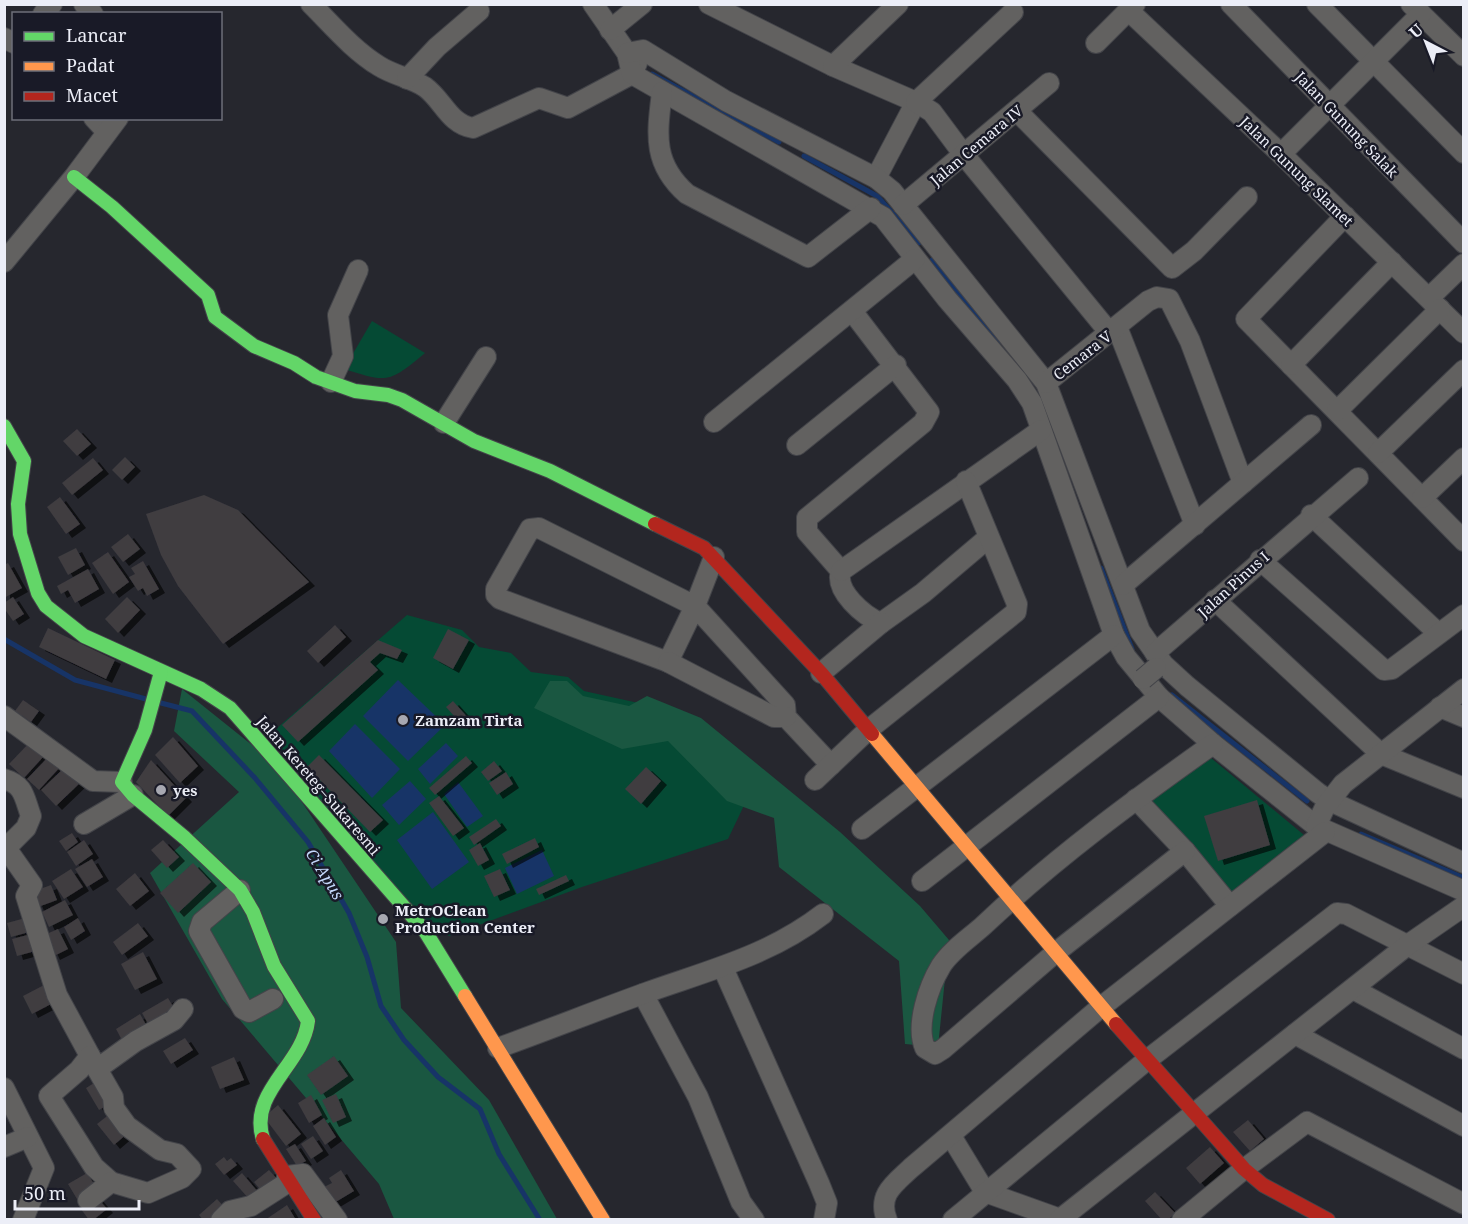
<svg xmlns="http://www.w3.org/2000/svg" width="1468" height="1224" viewBox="0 0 1468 1224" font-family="'Noto Serif',serif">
<defs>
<filter id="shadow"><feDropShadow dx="6" dy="4" stdDeviation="0" flood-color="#0009"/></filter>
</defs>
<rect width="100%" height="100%" fill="#26272e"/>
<g fill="#054a34">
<path d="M 372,321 L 425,353 C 389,383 388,383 344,369 Z"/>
<path d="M 407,615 L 462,630 L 479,647 L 511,653 L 531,672 L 568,677 L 584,691 L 675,711 L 759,774 L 728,839 L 582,887 L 449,936 L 405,908 L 269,735 Z"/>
<path d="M 1205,753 L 1304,835 L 1231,896 L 1144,800 Z"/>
</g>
<g fill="#1a5741">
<path d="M 550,681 L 567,681 L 583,696 L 629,706 L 647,696 L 701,718 L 840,832 L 920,906 L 949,940 L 938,1047 L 905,1044 L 899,961 L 779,867 L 774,818 L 727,801 L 668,741 L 622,749 L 534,708 Z"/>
<path d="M 182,689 L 277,765 L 396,942 L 401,1008 L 489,1100 L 557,1219 L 394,1219 L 379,1184 L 222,999 L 150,873 L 239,792 L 174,731 Z"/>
</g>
<g fill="#173467">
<path d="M 398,680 L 445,725 L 408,761 L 363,716 Z"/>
<path d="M 355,724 L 400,769 L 372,798 L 329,751 Z"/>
<path d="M 446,743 L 458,756 L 430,784 L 418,769 Z"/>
<path d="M 410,781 L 426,799 L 399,825 L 382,805 Z"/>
<path d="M 458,782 L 483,816 L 467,827 L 444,794 Z"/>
<path d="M 433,812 L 469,862 L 432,889 L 397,840 Z"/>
<path d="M 542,850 L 554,876 L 517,894 L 505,868 Z"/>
</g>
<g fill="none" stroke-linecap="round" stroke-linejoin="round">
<g stroke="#173467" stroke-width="5">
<path d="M 652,74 L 779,142"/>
<path d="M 804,156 L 877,196 L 919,243"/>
<path d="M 932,260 L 998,343"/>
<path d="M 1101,568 L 1132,649"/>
<path d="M 4,639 L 75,680 L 146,699"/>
<path d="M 1172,695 L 1307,801"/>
<path d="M 161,703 L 192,711 L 255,778 L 308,842 L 349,913 L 367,957 L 381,1006 L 404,1040 L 438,1077 L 480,1109 L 499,1154 L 540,1220"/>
<path d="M 1361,834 L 1464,878"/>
</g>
</g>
<g fill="#3f3c40" filter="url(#shadow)">
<path d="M 77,429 L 91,444 L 77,456 L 63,441 Z"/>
<path d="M 125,457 L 135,467 L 122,480 L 112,470 Z"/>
<path d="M 93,458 L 103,470 L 72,495 L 62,483 Z"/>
<path d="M 204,495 L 238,510 L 309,582 L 223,644 L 178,586 L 161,555 L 146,514 Z"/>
<path d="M 60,497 L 80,524 L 66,534 L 47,507 Z"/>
<path d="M 128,534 L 140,549 L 123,562 L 111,547 Z"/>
<path d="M 76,548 L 85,565 L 68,575 L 58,557 Z"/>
<path d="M 108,552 L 129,582 L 113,594 L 92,563 Z"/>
<path d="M 143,561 L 159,589 L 147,596 L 143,588 L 138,591 L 129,577 L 135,574 L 131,568 Z"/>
<path d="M 8,563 L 22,588 L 4,598 L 4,565 Z"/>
<path d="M 88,569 L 99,589 L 75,603 L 68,590 L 61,594 L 57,586 Z"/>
<path d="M 13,597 L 24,614 L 13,621 L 4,608 L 4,603 Z"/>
<path d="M 127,597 L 140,610 L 118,633 L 105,619 Z"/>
<path d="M 335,625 L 346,637 L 318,663 L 307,651 Z"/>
<path d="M 48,628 L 115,660 L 106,679 L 39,647 Z"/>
<path d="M 448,629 L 469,640 L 453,669 L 433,658 Z"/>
<path d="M 378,640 L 402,650 L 397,659 L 380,653 L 370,662 L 378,670 L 298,742 L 282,725 Z"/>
<path d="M 23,700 L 39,711 L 31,722 L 15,711 Z"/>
<path d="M 453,701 L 470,720 L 463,726 L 446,707 Z"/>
<path d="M 173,737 L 198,766 L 180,783 L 155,755 Z"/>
<path d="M 30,742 L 44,756 L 24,778 L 9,764 Z"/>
<path d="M 51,754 L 62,765 L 39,790 L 27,779 Z"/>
<path d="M 319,755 L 383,820 L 370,832 L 307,767 Z"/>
<path d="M 466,756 L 472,763 L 435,795 L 429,788 Z"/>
<path d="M 151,760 L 186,798 L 168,816 L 136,782 Z"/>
<path d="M 494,761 L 502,771 L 488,781 L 481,772 Z"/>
<path d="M 67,765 L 82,781 L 56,806 L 41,790 Z"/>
<path d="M 646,767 L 661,781 L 641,804 L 625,789 Z"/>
<path d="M 506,772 L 513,784 L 497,795 L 489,783 Z"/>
<path d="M 439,796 L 464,828 L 453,836 L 429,803 Z"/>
<path d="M 1257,800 L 1270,845 L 1218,861 L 1204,816 Z"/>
<path d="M 496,819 L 501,826 L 474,845 L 469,837 Z"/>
<path d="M 72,833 L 78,842 L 66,851 L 59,841 Z"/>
<path d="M 535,838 L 539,847 L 507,864 L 502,854 Z"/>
<path d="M 84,840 L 93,854 L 76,866 L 67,852 Z"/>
<path d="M 163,840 L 179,857 L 167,868 L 151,850 Z"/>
<path d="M 480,843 L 489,860 L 478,866 L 469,850 Z"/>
<path d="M 92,859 L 103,877 L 87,887 L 75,869 Z"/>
<path d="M 193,863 L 211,882 L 178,913 L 160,893 Z"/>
<path d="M 71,869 L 83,887 L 64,899 L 52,881 Z"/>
<path d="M 500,869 L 510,890 L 494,897 L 484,876 Z"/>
<path d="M 135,873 L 149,891 L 130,906 L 116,889 Z"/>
<path d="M 566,875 L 569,881 L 539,895 L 536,889 Z"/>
<path d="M 51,885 L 57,900 L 38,907 L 32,892 Z"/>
<path d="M 65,900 L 73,915 L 49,927 L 42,912 Z"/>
<path d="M 29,917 L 33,931 L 11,937 L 7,923 Z"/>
<path d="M 78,918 L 85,931 L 71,940 L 64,927 Z"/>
<path d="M 138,923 L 148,936 L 122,955 L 113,942 Z"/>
<path d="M 58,929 L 68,949 L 54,956 L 44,935 Z"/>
<path d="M 35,933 L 39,950 L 17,956 L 12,939 Z"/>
<path d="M 143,952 L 157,979 L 135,990 L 121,964 Z"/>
<path d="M 46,984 L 55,1002 L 32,1014 L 23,996 Z"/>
<path d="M 168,998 L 177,1013 L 151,1029 L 142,1013 Z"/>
<path d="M 140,1014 L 149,1030 L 124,1044 L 116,1029 Z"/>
<path d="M 185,1038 L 193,1050 L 171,1064 L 163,1051 Z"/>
<path d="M 334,1056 L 348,1076 L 321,1095 L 307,1075 Z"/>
<path d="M 234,1057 L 244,1080 L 220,1089 L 211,1067 Z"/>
<path d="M 99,1080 L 113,1102 L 99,1110 L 86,1088 Z"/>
<path d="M 336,1094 L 346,1117 L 333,1123 L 322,1100 Z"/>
<path d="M 311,1095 L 322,1115 L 309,1123 L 298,1103 Z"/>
<path d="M 278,1105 L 301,1134 L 286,1146 L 264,1117 Z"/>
<path d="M 111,1113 L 128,1133 L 114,1145 L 97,1124 Z"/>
<path d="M 324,1118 L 336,1137 L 325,1145 L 313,1126 Z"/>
<path d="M 1248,1120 L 1264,1139 L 1250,1151 L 1233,1132 Z"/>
<path d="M 313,1136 L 323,1151 L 311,1159 L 301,1144 Z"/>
<path d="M 295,1144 L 306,1161 L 297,1166 L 286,1149 Z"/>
<path d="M 1210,1147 L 1224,1163 L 1200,1184 L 1186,1168 Z"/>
<path d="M 224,1157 L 227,1161 L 231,1158 L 237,1165 L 224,1175 L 215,1164 Z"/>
<path d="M 269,1170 L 279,1181 L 264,1194 L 254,1182 Z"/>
<path d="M 341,1170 L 354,1191 L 334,1203 L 324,1187 L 332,1183 L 329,1178 Z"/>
<path d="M 87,1173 L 96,1187 L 77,1199 L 68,1184 Z"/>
<path d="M 242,1173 L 259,1193 L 250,1200 L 233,1181 Z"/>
<path d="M 1155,1192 L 1175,1213 L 1168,1220 L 1162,1220 L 1145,1201 Z"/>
<path d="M 97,1197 L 107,1209 L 93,1220 L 89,1220 L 81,1209 Z"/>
<path d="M 217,1199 L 225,1208 L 212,1220 L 203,1220 L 199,1215 Z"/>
<path d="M 287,1205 L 296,1220 L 265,1220 Z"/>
</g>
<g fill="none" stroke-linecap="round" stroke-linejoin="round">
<defs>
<g id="street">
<path d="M 84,4 L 93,14"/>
<path d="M 311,4 C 333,26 353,50 379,66 C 393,75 411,78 425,87 C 443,100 449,124 473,128 L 539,98 L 568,108 L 632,74 L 637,63"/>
<path d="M 593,4 L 627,53 L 632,74 L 883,217 L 947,299 L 1017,380 L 1032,403 L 1114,635 L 1126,657 L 1159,697 L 1213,744 L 1316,826 L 1464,891"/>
<path d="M 709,4 L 833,66 L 916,102 L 876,178"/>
<path d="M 1231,4 L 1464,243"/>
<path d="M 1317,4 L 1464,153"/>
<path d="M 1411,4 L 1464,56"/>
<path d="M 1129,11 L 1281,154 L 1464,333"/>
<path d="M 1013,12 L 916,102 L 932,112 L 964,155 L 1109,332"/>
<path d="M 43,14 L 52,4"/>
<path d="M 610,30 L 642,4"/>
<path d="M 4,38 L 14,43"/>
<path d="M 1096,43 L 1135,4"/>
<path d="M 627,53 L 643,50 L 726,101 L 876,178 L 892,191 L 1046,383 L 1140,631 L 1163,664 L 1187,686 L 1318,793 L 1330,801 L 1464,863"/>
<path d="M 833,66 L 898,4"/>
<path d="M 407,79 L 437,47 L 479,11"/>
<path d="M 662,92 C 657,134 652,163 687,194 L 808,257 L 871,208"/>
<path d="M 1017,111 L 1172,268 L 1194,251 L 1247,197"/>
<path d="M 94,118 L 107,132"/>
<path d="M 1281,154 L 1421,14"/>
<path d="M 903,205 L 1049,83"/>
<path d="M 1345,216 L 1246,319 L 1464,541"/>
<path d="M 4,262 L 74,177 L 118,118"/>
<path d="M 1429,298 L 1464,264"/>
<path d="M 852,311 L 929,412 L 923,423 L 807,518 L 807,532 L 841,571 C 834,591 864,616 881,623 L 923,593 L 988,538"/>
<path d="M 1117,327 L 1195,525"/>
<path d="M 1291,365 L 1392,262"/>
<path d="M 331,382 L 343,356 L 338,315 L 358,270"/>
<path d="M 1046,383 L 1148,301 L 1157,297 L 1169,299 L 1190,341 L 1243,483"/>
<path d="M 1337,411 L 1440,309"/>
<path d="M 714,422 L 915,259"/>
<path d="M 444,423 L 486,357"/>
<path d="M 797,445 L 896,365"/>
<path d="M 1378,453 L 1464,370"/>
<path d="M 1422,498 L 1464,458"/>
<path d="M 1311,515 L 1438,633"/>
<path d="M 714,557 L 695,606 L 539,528 L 530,529 L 496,589 L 496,595 L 500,599 L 668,662 L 695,606 L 785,705 L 786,717 L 831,765"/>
<path d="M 1260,560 L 1384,670 L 1392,669 L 1464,615"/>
<path d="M 841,571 L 1041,430"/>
<path d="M 1123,585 L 1311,425"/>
<path d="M 1215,600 L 1381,754 L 1464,788"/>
<path d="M 1155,653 L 1358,478"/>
<path d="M 668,662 L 774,717 L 786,717"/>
<path d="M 821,673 L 881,623"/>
<path d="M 1440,707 L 1464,717"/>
<path d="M 4,716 L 93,781 L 122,782"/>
<path d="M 4,779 C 25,785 24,798 31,816 L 26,828 L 6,848 L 32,885 L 26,896 L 57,995 L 96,1067"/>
<path d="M 815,780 L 868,730 L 1016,612 L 1017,604 L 966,481"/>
<path d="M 1136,799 L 1185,851 L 1230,906"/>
<path d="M 84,824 L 133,795"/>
<path d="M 1316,826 L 1325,807 L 1343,784 L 1464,689"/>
<path d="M 862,829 L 1114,635"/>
<path d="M 1185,851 L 1055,953 L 943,1049 L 935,1054 L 925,1048 C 915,1025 929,986 941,966 C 951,950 971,937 984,925 C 1055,858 1134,800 1213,744"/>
<path d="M 922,881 L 1159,697"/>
<path d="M 240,890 L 202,922 L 199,931 L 243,1009 L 249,1012 L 273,999"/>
<path d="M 723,968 L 819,1183 L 827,1203 L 824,1220"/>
<path d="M 1353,989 L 1464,1049"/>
<path d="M 643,994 L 698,1097 L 741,1202 L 754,1220"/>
<path d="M 1295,1034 L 1464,1126"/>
<path d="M 498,1048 C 548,1030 598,1010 648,992 C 710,970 770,955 823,914"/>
<path d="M 90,1056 L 79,1070 L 49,1096 L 94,1167 L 111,1182 L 148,1193 L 182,1178 L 191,1169 L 177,1154 L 160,1150 L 127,1126 L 114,1108 L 113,1097 L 97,1069 L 136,1041 L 174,1020 L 183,1009"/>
<path d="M 4,1088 L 44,1168 L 23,1220"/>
<path d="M 951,1136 L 985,1192 L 1063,1220"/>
<path d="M 4,1147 L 28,1137"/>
<path d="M 287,1176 L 303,1174 L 337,1220"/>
<path d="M 88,1200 L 111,1182"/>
<path d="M 221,1220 L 230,1211 L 251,1206 L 290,1181"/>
<path d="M 887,1220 C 877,1195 894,1184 911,1168 L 1101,1007 L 1325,832"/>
<path d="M 953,1220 L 1147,1060 L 1337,913 L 1346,914 L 1464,974"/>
<path d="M 1059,1220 L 1409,944 L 1464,906"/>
<path d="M 1182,1220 L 1244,1169 L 1307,1122 L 1464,1204"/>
</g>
<g id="fast">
<path d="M 74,177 L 112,207 L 208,295 L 215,317 L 254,346 L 294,363 L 316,377 L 355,391 L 388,395 L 402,400 L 474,441 L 550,471 L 655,524"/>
<path d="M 4,426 L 24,461 L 18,504 L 20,534 L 38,593 L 46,606 L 84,636 L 201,689 L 230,708 L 425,931 L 465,996"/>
<path d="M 161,672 L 145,730 L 122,782 L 133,795 L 185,838 L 240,890 L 253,912 L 274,966 L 308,1021 C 303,1065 248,1092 263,1139"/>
</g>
<g id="slow">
<path d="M 872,734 L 1116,1024"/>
<path d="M 465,996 L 603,1220"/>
</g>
<g id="jam">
<path d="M 655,524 L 704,548 L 821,673 L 872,734"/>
<path d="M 1116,1024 L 1244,1169 L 1263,1185 L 1328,1220"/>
<path d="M 263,1139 L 314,1220"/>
</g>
</defs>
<use href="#street" stroke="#434449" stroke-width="22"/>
<use href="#fast" stroke="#434449" stroke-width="16"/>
<use href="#slow" stroke="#434449" stroke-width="16"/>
<use href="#jam" stroke="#434449" stroke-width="16"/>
<use href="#street" stroke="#626160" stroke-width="20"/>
<use href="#fast" stroke="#63d668" stroke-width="14"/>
<use href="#slow" stroke="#ff974d" stroke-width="14"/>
<use href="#jam" stroke="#b3261e" stroke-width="14"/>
<defs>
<path id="street-bridge" d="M 1143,679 L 1156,668"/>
</defs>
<use href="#street-bridge" stroke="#434449" stroke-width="22" stroke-linecap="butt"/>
<use href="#street-bridge" stroke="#626160" stroke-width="20"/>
</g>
<g fill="#a7a8b1" stroke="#191a27" stroke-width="2">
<circle cx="403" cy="720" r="6"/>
<circle cx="161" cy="790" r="6"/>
<circle cx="383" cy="919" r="6"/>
</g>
<g text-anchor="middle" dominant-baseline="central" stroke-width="5" stroke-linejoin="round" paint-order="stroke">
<g font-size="15" fill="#eceef7" stroke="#191a27">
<text transform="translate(1347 124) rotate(46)">Jalan Gunung Salak</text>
<text transform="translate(976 145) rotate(-40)">Jalan Cemara IV</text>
<text transform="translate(1297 171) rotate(44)">Jalan Gunung Slamet</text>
<text transform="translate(1082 355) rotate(-38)">Cemara V</text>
<text transform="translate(1233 584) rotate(-42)">Jalan Pinus I</text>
<text transform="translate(319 785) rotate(49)">Jalan Kereteg–Sukaresmi</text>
</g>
<g font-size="15" font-weight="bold" fill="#eceef7" stroke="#191a27" text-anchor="start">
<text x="415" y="720">Zamzam Tirta</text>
<text x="173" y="790">yes</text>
<text x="395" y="910">MetrOClean<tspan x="395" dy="17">Production Center</tspan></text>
</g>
<g font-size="16" font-style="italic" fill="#c3d7fa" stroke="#191a27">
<text transform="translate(325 874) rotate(58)">Ci Apus</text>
</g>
</g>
<rect width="1468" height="1224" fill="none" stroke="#eceef7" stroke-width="12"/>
<rect x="12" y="12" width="210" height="108" fill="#191a27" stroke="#6d6f7a" stroke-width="1.5"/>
<rect x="24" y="32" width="30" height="9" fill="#63d668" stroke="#6d6f7a" stroke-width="1.5"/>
<text x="66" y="42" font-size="18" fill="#eceef7">Lancar</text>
<rect x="24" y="62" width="30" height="9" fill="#ff974d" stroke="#6d6f7a" stroke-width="1.5"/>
<text x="66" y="72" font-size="18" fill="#eceef7">Padat</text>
<rect x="24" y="92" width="30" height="9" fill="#b3261e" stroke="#6d6f7a" stroke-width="1.5"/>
<text x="66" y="102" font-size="18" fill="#eceef7">Macet</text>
<g transform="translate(1426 42) rotate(318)" stroke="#191a27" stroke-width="4.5" paint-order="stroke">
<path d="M0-4.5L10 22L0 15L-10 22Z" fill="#eceef7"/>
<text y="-9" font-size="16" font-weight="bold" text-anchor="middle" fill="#eceef7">U</text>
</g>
<path d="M15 1200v9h124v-9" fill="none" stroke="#eceef7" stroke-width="3"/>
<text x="24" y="1200" font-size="18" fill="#eceef7" stroke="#191a27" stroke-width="4.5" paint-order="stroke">50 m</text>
</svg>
